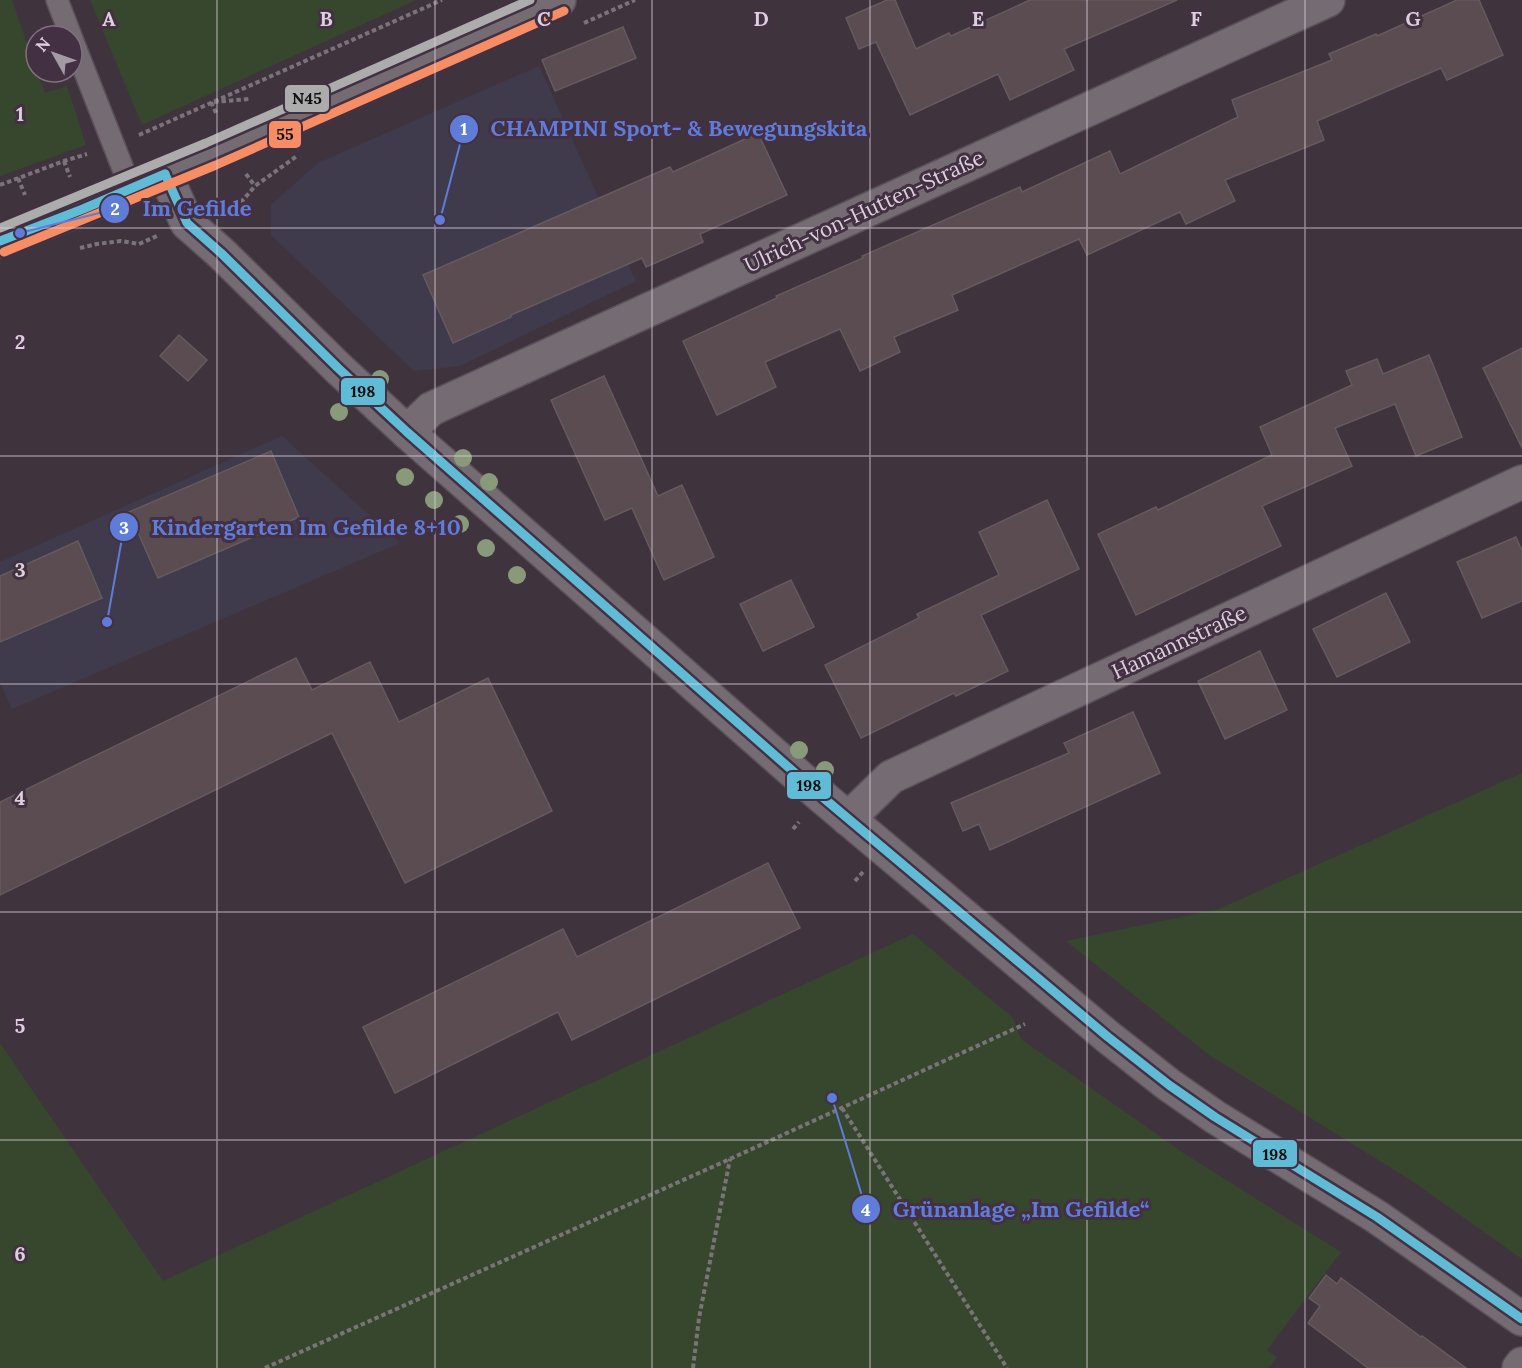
<svg xmlns="http://www.w3.org/2000/svg" width="1522" height="1368" viewBox="0 0 1522 1368" font-family="Lora,serif">
<rect width="100%" height="100%" fill="#3f343e"/>
<g fill="#3f3b4c">
<path d="M 539,66 L 636,281 L 460,366 L 414,371 L 271,235 L 271,205 L 318,163 Z"/>
<path d="M 282,436 L 400,543 L 12,709 L 0,683 L 0,562 Z"/>
</g>
<g fill="#36472d">
<path d="M 0,0 L 12,0 L 36,69 L 36,72 L 37,72 L 45,93 L 67,86 L 86,145 L 0,176 Z"/>
<path d="M 90,0 L 416,0 L 142,125 Z"/>
<path d="M 1522,773 L 1522,1259 L 1412,1181 L 1209,1055 L 1066,941 L 1219,909 Z"/>
<path d="M 913,934 L 1013,1018 L 1021,1039 L 1185,1154 L 1341,1252 L 1267,1350 L 1277,1357 L 1269,1368 L 0,1368 L 0,1043 L 163,1281 Z"/>
</g>
<g fill="#5a4c50" stroke="#655a5e" stroke-width="1.5">
<path d="M 887,0 L 895,0 L 916,49 L 949,33 L 951,36 L 1030,0 L 1177,0 L 1064,49 L 1074,70 L 1010,100 L 998,74 L 910,115 L 876,42 L 859,49 L 846,18 Z"/>
<path d="M 1457,0 L 1479,0 L 1503,55 L 1447,80 L 1441,68 L 1317,121 L 1324,140 L 1225,180 L 1235,201 L 1186,224 L 1180,212 L 1087,255 L 1079,239 L 952,295 L 958,310 L 894,337 L 900,352 L 860,371 L 840,329 L 765,362 L 776,387 L 717,415 L 683,341 L 777,298 L 776,296 L 863,258 L 862,256 L 1020,187 L 1022,192 L 1110,151 L 1120,174 L 1238,117 L 1232,100 L 1332,60 L 1329,54 L 1376,34 L 1377,36 Z"/>
<path d="M 623,27 L 636,58 L 555,91 L 542,60 Z"/>
<path d="M 758,133 L 787,195 L 700,234 L 703,242 L 646,267 L 642,258 L 511,315 L 511,317 L 453,343 L 423,275 L 670,167 L 673,172 Z"/>
<path d="M 179,335 L 207,360 L 188,381 L 160,356 Z"/>
<path d="M 1522,348 L 1522,448 L 1483,368 Z"/>
<path d="M 1429,355 L 1462,437 L 1416,456 L 1395,404 L 1335,428 L 1352,466 L 1262,506 L 1281,546 L 1136,615 L 1098,534 L 1156,507 L 1158,510 L 1272,455 L 1260,427 L 1352,385 L 1346,371 L 1377,359 L 1383,374 Z"/>
<path d="M 604,376 L 658,496 L 682,485 L 714,557 L 664,580 L 632,508 L 605,520 L 551,400 Z"/>
<path d="M 271,451 L 299,517 L 158,578 L 129,512 Z"/>
<path d="M 1047,500 L 1079,569 L 981,615 L 1008,671 L 956,696 L 954,693 L 861,738 L 825,665 L 919,618 L 917,614 L 999,575 L 979,532 Z"/>
<path d="M 1516,537 L 1522,551 L 1522,601 L 1482,618 L 1457,562 Z"/>
<path d="M 78,541 L 102,598 L 0,642 L 0,576 Z"/>
<path d="M 791,580 L 814,627 L 763,651 L 740,604 Z"/>
<path d="M 1386,593 L 1410,642 L 1337,677 L 1313,629 Z"/>
<path d="M 1260,651 L 1287,710 L 1225,739 L 1198,681 Z"/>
<path d="M 296,658 L 312,690 L 370,662 L 399,722 L 488,678 L 552,811 L 405,883 L 332,733 L 0,895 L 0,802 Z"/>
<path d="M 1133,712 L 1160,773 L 990,850 L 979,824 L 963,831 L 951,803 L 1069,753 L 1064,743 Z"/>
<path d="M 768,863 L 800,928 L 572,1040 L 558,1012 L 395,1093 L 363,1027 L 563,929 L 577,957 Z"/>
<path d="M 1326,1275 L 1337,1284 L 1341,1278 L 1421,1337 L 1422,1336 L 1466,1368 L 1368,1368 L 1308,1323 L 1320,1306 L 1309,1298 Z"/>
</g>
<g fill="none" stroke-linecap="round" stroke-linejoin="round">
<defs>
<g id="service">
<path d="M 57,0 L 71,36"/>
<path d="M 72,39 L 131,189"/>
</g>
<g id="minor">
<path d="M 165,174 L 187,223 L 221,253 L 338,368 L 407,432 L 820,795 L 1108,1037 L 1169,1085 L 1215,1117 L 1377,1217 L 1522,1319"/>
<path d="M 407,432 L 431,409 L 1328,0"/>
<path d="M 848,819 L 891,777 L 1522,482"/>
<path d="M 1519,1368 L 1522,1364"/>
</g>
<path id="secondary" d="M 0,241 C 189,167 374,83 559,0"/>
</defs>
<use href="#service" stroke="#595059" stroke-width="24"/>
<use href="#minor" stroke="#595059" stroke-width="36"/>
<use href="#secondary" stroke="#595059" stroke-width="36"/>
<g stroke="#7b737a" stroke-width="4" stroke-dasharray="4.5 3" stroke-linecap="butt">
<path d="M 584,23 L 635,0"/>
<path d="M 211,102 L 217,115"/>
<path d="M 214,102 L 249,99"/>
<path d="M 139,135 L 442,0"/>
<path d="M 64,161 L 70,177"/>
<path d="M 246,174 L 255,186"/>
<path d="M 18,178 L 25,195"/>
<path d="M 0,185 L 64,161 L 87,154"/>
<path d="M 226,207 L 243,200 L 255,186 L 297,156"/>
<path d="M 80,248 L 97,244 L 121,241 L 139,244 L 157,236"/>
<path d="M 793,829 L 799,822"/>
<path d="M 855,881 L 863,872"/>
<path d="M 842,1108 L 1007,1368"/>
<path d="M 265,1368 L 730,1159 L 1025,1024"/>
<path d="M 693,1368 L 699,1318 L 730,1159"/>
</g>
<use href="#service" stroke="#746b73" stroke-width="21"/>
<use href="#minor" stroke="#746b73" stroke-width="33"/>
<use href="#secondary" stroke="#746b73" stroke-width="33"/>
<defs>
<g id="bus-1">
<path d="M 165,174 L 187,223 L 221,253 L 338,368 L 407,432 L 820,795 L 1108,1037 L 1169,1085 L 1215,1117 L 1377,1217 L 1522,1319"/>
<path d="M 0,241 L 83,209 L 165,174"/>
</g>
<path id="bus-2" d="M 4,252 L 216,165 L 564,11"/>
<path id="bus-3" d="M 0,228 L 206,143 L 530,0"/>
</defs>
<use href="#bus-1" stroke="#433042" stroke-width="14"/>
<use href="#bus-2" stroke="#433042" stroke-width="14"/>
<use href="#bus-3" stroke="#433042" stroke-width="14"/>
<use href="#bus-1" stroke="#60bcd6" stroke-width="9"/>
<use href="#bus-2" stroke="#f68d65" stroke-width="9"/>
<use href="#bus-3" stroke="#acacac" stroke-width="9"/>
</g>
<g fill="#889a7a">
<circle cx="380" cy="379" r="9"/>
<circle cx="339" cy="412" r="9"/>
<circle cx="463" cy="458" r="9"/>
<circle cx="405" cy="477" r="9"/>
<circle cx="489" cy="482" r="9"/>
<circle cx="434" cy="500" r="9"/>
<circle cx="460" cy="524" r="9"/>
<circle cx="486" cy="548" r="9"/>
<circle cx="517" cy="575" r="9"/>
<circle cx="799" cy="750" r="9"/>
<circle cx="825" cy="770" r="9"/>
</g>
<path fill="none" stroke="#dcd0dc" stroke-width="1.5" stroke-opacity="0.55" d="M 217,0 L 217,1368M 435,0 L 435,1368M 652,0 L 652,1368M 870,0 L 870,1368M 1087,0 L 1087,1368M 1305,0 L 1305,1368M 0,228 L 1522,228M 0,456 L 1522,456M 0,684 L 1522,684M 0,912 L 1522,912M 0,1140 L 1522,1140"/>
<g text-anchor="middle" dominant-baseline="central" stroke-width="6" stroke-linejoin="round" paint-order="stroke">
<g font-size="21" fill="#dcd0dc" stroke="#433042">
<text transform="translate(864 211) rotate(-25)">Ulrich-von-Hutten-Straße</text>
<text transform="translate(1179 642) rotate(-25)">Hamannstraße</text>
</g>
</g>
<g font-size="20" text-anchor="middle" font-weight="bold" fill="#dcd0dc" stroke="#433042" stroke-width="6" stroke-linejoin="round" paint-order="stroke">
<text x="109" y="26">A</text>
<text x="326" y="26">B</text>
<text x="544" y="26">C</text>
<text x="761" y="26">D</text>
<text x="978" y="26">E</text>
<text x="1196" y="26">F</text>
<text x="1413" y="26">G</text>
<text x="20" y="121">1</text>
<text x="20" y="349">2</text>
<text x="20" y="577">3</text>
<text x="20" y="805">4</text>
<text x="20" y="1033">5</text>
<text x="20" y="1261">6</text>
</g>
<path fill="none" stroke="#607cd9" stroke-width="2" d="M440 220L464 129M20 233L115 209M107 622L124 527M832 1098L866 1209"/>
<g fill="#607cd9" stroke="#433042" stroke-width="2">
<circle cx="440" cy="220" r="6"/>
<circle cx="20" cy="233" r="6"/>
<circle cx="107" cy="622" r="6"/>
<circle cx="832" cy="1098" r="6"/>
<circle cx="464" cy="129" r="15"/>
<circle cx="115" cy="209" r="15"/>
<circle cx="124" cy="527" r="15"/>
<circle cx="866" cy="1209" r="15"/>
</g>
<g font-size="18" text-anchor="middle" font-weight="bold" fill="#fff">
<text x="464" y="135">1</text>
<text x="115" y="215">2</text>
<text x="124" y="534">3</text>
<text x="866" y="1216">4</text>
</g>
<g font-size="22" text-anchor="middle" font-weight="bold" fill="#607cd9" stroke="#433042" stroke-width="6" stroke-linejoin="round" paint-order="stroke">
<text x="679" y="136">CHAMPINI Sport- &amp; Bewegungskita</text>
<text x="197" y="216">Im Gefilde</text>
<text x="306" y="535">Kindergarten Im Gefilde 8+10</text>
<text x="1021" y="1217">Grünanlage „Im Gefilde“</text>
</g>
<g stroke="#433042" stroke-width="2">
<rect x="284" y="84" width="46" height="29" rx="6" fill="#acacac"/>
<rect x="268" y="120" width="34" height="29" rx="6" fill="#f68d65"/>
<rect x="340" y="377" width="46" height="29" rx="6" fill="#60bcd6"/>
<rect x="786" y="771" width="46" height="29" rx="6" fill="#60bcd6"/>
<rect x="1252" y="1139" width="46" height="29" rx="6" fill="#60bcd6"/>
</g>
<g font-size="16" text-anchor="middle" font-weight="bold" fill="#111">
<text x="307" y="104">N45</text>
<text x="285" y="140">55</text>
<text x="363" y="397">198</text>
<text x="809" y="791">198</text>
<text x="1275" y="1160">198</text>
</g>
<g transform="translate(54 54) rotate(310)"><circle r="28" fill="#433042" stroke="#807080" stroke-width="1.5"/>
<path d="M0-4.5L10 22L0 15L-10 22Z" fill="#a599a5"/>
<text y="-9" font-size="16" font-weight="bold" text-anchor="middle" fill="#dcd0dc">N</text>
</g>
</svg>
